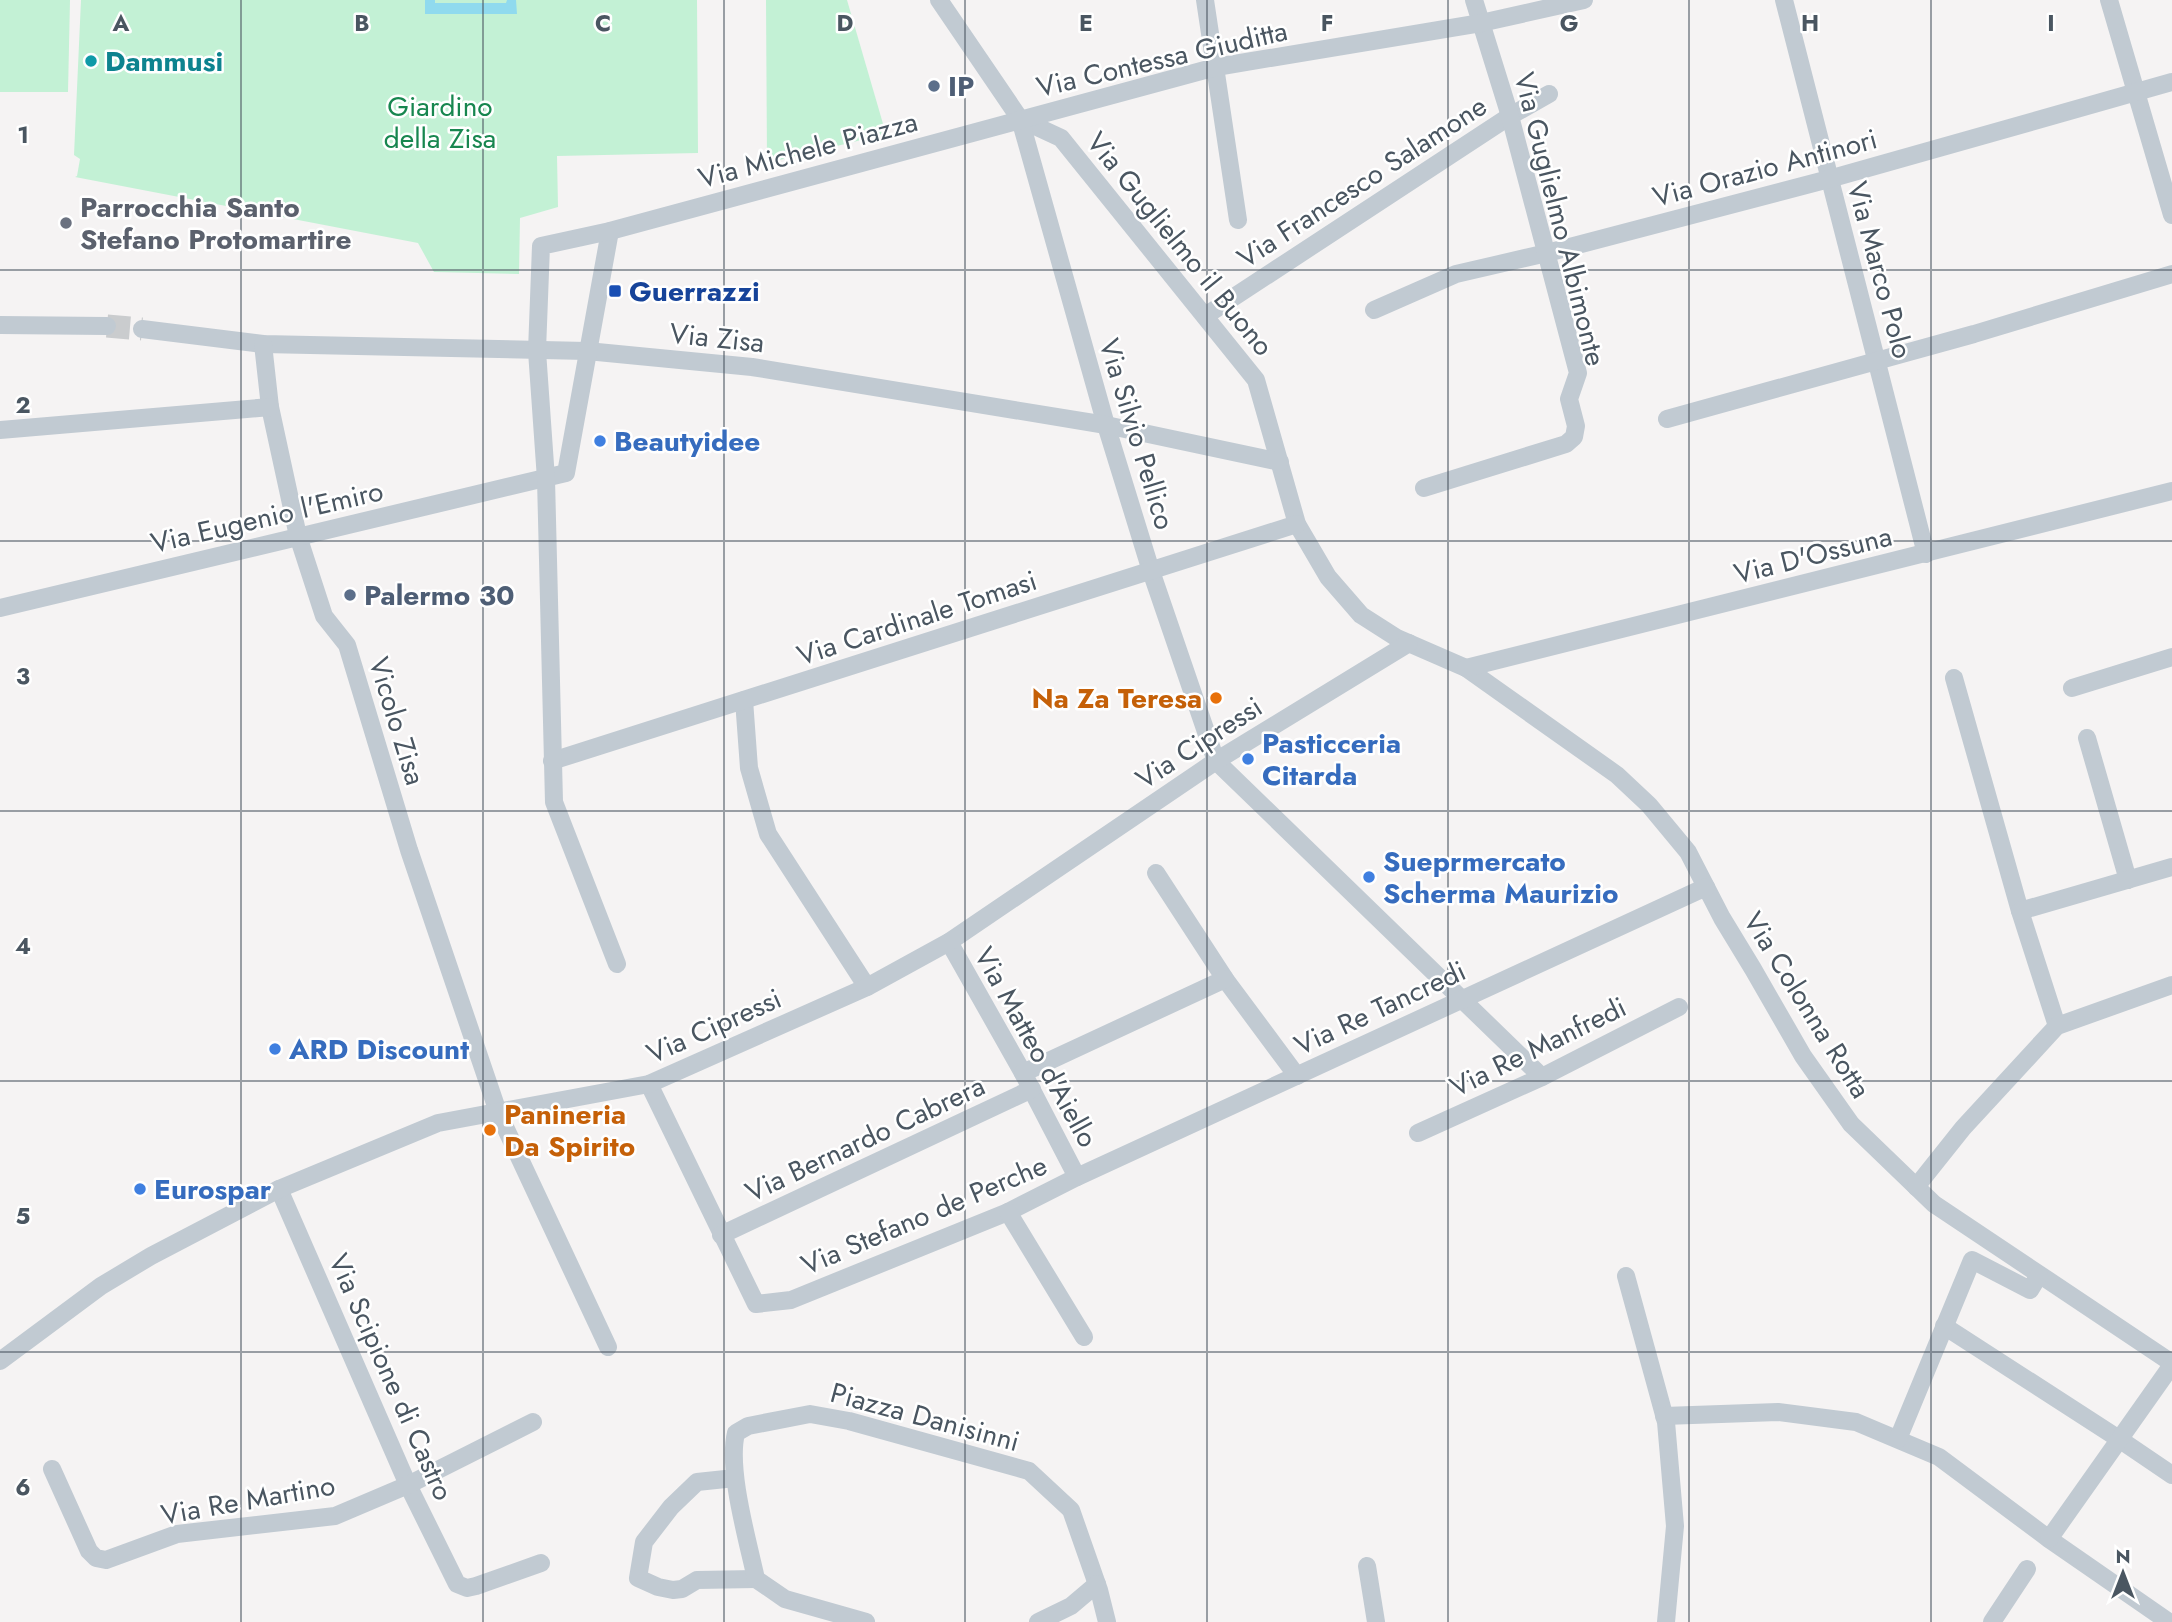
<svg xmlns="http://www.w3.org/2000/svg" width="2172" height="1622" viewBox="0 0 2172 1622" font-family="Jost,sans-serif">
<rect width="100%" height="100%" fill="#f5f3f3"/>
<g fill="#c3f1d5">
<path d="M 0,0 L 70,0 L 68,92 L 0,92 Z"/>
<path d="M 81,0 L 697,0 L 698,153 L 557,156 L 558,207 L 520,218 L 519,274 L 434,272 L 418,243 L 75,177 L 77,176 L 80,159 L 74,155 Z"/>
<path d="M 766,0 L 847,0 L 886,134 L 767,163 Z"/>
</g>
<path fill="#90daee" d="M 425,0 L 435,0 L 435,3 L 506,3 L 507,0 L 516,0 L 517,14 L 425,14 Z"/>
<g fill="none" stroke-linecap="round" stroke-linejoin="round">
<path stroke="#caccce" stroke-width="23" stroke-dasharray="23 11" stroke-linecap="butt" d="M 107,326 L 142,329"/>
<g stroke="#c1cad2" stroke-width="18">
<path d="M 939,0 L 1020,119 L 1061,138 L 1256,380 L 1297,524 L 1328,577 L 1361,615 L 1397,638 L 1466,668 L 1617,775 L 1649,805 L 1688,852 L 1722,918 L 1753,969 L 1803,1056 L 1851,1124 L 1934,1204 L 2172,1363"/>
<path d="M 1205,0 L 1238,220"/>
<path d="M 1784,0 L 1926,554"/>
<path d="M 2109,0 L 2172,215"/>
<path d="M 1020,119 L 1106,425 L 1151,571 L 1216,761 L 1542,1077"/>
<path d="M 1374,310 L 1456,274 L 1547,253 L 1829,179 L 2172,82"/>
<path d="M 1205,316 L 1510,116 L 1549,94"/>
<path d="M 0,325 L 107,326"/>
<path d="M 142,329 L 263,344 L 587,351 L 752,367 L 1106,425 L 1280,462"/>
<path d="M 263,344 L 270,407 L 298,536 L 324,616 L 347,645 L 409,850 L 498,1112 L 608,1347"/>
<path d="M 1667,419 L 1974,334 L 2172,274"/>
<path d="M 0,430 L 270,407"/>
<path d="M 1424,488 L 1566,444 L 1574,437 L 1576,426 L 1569,399 L 1578,373 L 1510,116 L 1474,0"/>
<path d="M 0,608 L 566,473 L 610,231"/>
<path d="M 1466,668 L 2172,491"/>
<path d="M 1954,678 L 2020,911 L 2057,1026"/>
<path d="M 2072,688 L 2172,657"/>
<path d="M 744,700 L 749,768 L 768,834 L 867,987"/>
<path d="M 2087,738 L 2128,880"/>
<path d="M 552,761 L 1297,524"/>
<path d="M 1156,873 L 1225,979 L 1297,1076"/>
<path d="M 2020,911 L 2172,867"/>
<path d="M 949,942 L 1023,1073 L 1077,1177"/>
<path d="M 617,964 L 554,802 L 546,479 L 537,351 L 541,246 L 610,231 L 1216,67 L 1481,23 L 1584,0"/>
<path d="M 1023,1073 L 1225,979"/>
<path d="M 649,1084 L 756,1304 L 791,1300 L 1008,1212 L 1077,1177 L 1706,887"/>
<path d="M 1418,1133 L 1542,1077 L 1679,1007"/>
<path d="M 1916,1187 L 1963,1128 L 2057,1026 L 2172,985"/>
<path d="M 279,1189 L 408,1485 L 457,1584 L 467,1588 L 476,1586 L 541,1563"/>
<path d="M 1008,1212 L 1084,1337"/>
<path d="M 721,1235 L 1032,1089"/>
<path d="M 1626,1276 L 1666,1422 L 1675,1526 L 1666,1622"/>
<path d="M 1944,1326 L 2119,1439 L 2172,1475"/>
<path d="M 0,1361 L 101,1286 L 151,1256 L 279,1189 L 438,1123 L 649,1084 L 867,987 L 949,942 L 1216,761 L 1409,643"/>
<path d="M 1664,1416 L 1778,1412 L 1856,1422 L 1939,1457 L 2049,1539 L 2169,1622"/>
<path d="M 1898,1439 L 1972,1260 L 2030,1290 L 2039,1275"/>
<path d="M 52,1469 L 89,1551 L 96,1558 L 106,1560 L 177,1534 L 335,1516 L 408,1485 L 533,1422"/>
<path d="M 735,1478 L 697,1482 L 671,1507 L 644,1542 L 638,1578 L 658,1587 L 673,1590 L 682,1589 L 697,1580 L 756,1579"/>
<path d="M 2049,1539 L 2172,1365"/>
<path d="M 1367,1566 L 1376,1622"/>
<path d="M 866,1622 L 785,1599 L 756,1579 C 748,1541 727,1470 736,1433 L 748,1426 L 810,1414 L 849,1421 L 1029,1471 L 1071,1510 L 1099,1590 L 1107,1622"/>
<path d="M 1038,1622 L 1071,1606 L 1097,1584"/>
<path d="M 1992,1622 L 2027,1569"/>
</g>
</g>
<path fill="none" stroke="#4a5661" stroke-width="2" stroke-opacity="0.55" d="M 241,0 L 241,1622M 483,0 L 483,1622M 724,0 L 724,1622M 965,0 L 965,1622M 1207,0 L 1207,1622M 1448,0 L 1448,1622M 1689,0 L 1689,1622M 1931,0 L 1931,1622M 0,270 L 2172,270M 0,541 L 2172,541M 0,811 L 2172,811M 0,1081 L 2172,1081M 0,1352 L 2172,1352"/>
<circle fill="#0f9aa8" stroke="#fff" stroke-width="2.5" cx="91" cy="61" r="7"/>
<g fill="#5c6f8a" stroke="#fff" stroke-width="2.5">
<circle cx="934" cy="86" r="7"/>
<circle cx="350" cy="595" r="7"/>
</g>
<circle fill="#6b7280" stroke="#fff" stroke-width="2.5" cx="66" cy="223" r="7"/>
<rect fill="#1a4fb4" stroke="#fff" stroke-width="2.5" x="608" y="284" width="14" height="14" rx="3.5"/>
<g fill="#3f7fe0" stroke="#fff" stroke-width="2.5">
<circle cx="600" cy="441" r="7"/>
<circle cx="1248" cy="759" r="7"/>
<circle cx="1369" cy="877" r="7"/>
<circle cx="275" cy="1049" r="7"/>
<circle cx="140" cy="1189" r="7"/>
</g>
<g fill="#e8710a" stroke="#fff" stroke-width="2.5">
<circle cx="1216" cy="698" r="7"/>
<circle cx="490" cy="1130" r="7"/>
</g>
<g text-anchor="middle" dominant-baseline="central" stroke-width="5" stroke-linejoin="round" paint-order="stroke">
<g font-size="28" fill="#4a5661" stroke="#fff">
<text transform="translate(1162 59) rotate(-13)">Via Contessa Giuditta</text>
<text transform="translate(808 150) rotate(-15)">Via Michele Piazza</text>
<text transform="translate(1765 168) rotate(-15)">Via Orazio Antinori</text>
<text transform="translate(1362 182) rotate(-33)">Via Francesco Salamone</text>
<text transform="translate(1560 219) rotate(76)">Via Guglielmo Albimonte</text>
<text transform="translate(1180 244) rotate(51)">Via Guglielmo il Buono</text>
<text transform="translate(1880 270) rotate(75)">Via Marco Polo</text>
<text transform="translate(717 338) rotate(6)">Via Zisa</text>
<text transform="translate(1137 434) rotate(73)">Via Silvio Pellico</text>
<text transform="translate(267 517) rotate(-13)">Via Eugenio l'Emiro</text>
<text transform="translate(1813 555) rotate(-14)">Via D'Ossuna</text>
<text transform="translate(917 618) rotate(-18)">Via Cardinale Tomasi</text>
<text transform="translate(397 721) rotate(73)">Vicolo Zisa</text>
<text transform="translate(1199 743) rotate(-33)">Via Cipressi</text>
<text transform="translate(1807 1005) rotate(58)">Via Colonna Rotta</text>
<text transform="translate(1380 1008) rotate(-25)">Via Re Tancredi</text>
<text transform="translate(714 1026) rotate(-24)">Via Cipressi</text>
<text transform="translate(1036 1047) rotate(61)">Via Matteo d'Aiello</text>
<text transform="translate(1538 1047) rotate(-26)">Via Re Manfredi</text>
<text transform="translate(865 1139) rotate(-25)">Via Bernardo Cabrera</text>
<text transform="translate(924 1215) rotate(-23)">Via Stefano de Perche</text>
<text transform="translate(391 1377) rotate(66)">Via Scipione di Castro</text>
<text transform="translate(925 1417) rotate(15)">Piazza Danisinni</text>
<text transform="translate(248 1500) rotate(-10)">Via Re Martino</text>
</g>
<g font-size="28" font-weight="bold" fill="#0d838f" stroke="#fff" text-anchor="start">
<text x="105" y="61">Dammusi</text>
</g>
<g font-size="28" font-weight="bold" fill="#4e5e75" stroke="#fff" text-anchor="start">
<text x="948" y="86">IP</text>
<text x="364" y="595">Palermo 30</text>
</g>
<g font-size="28" fill="#17864f" stroke="#fff">
<text x="440" y="106">Giardino<tspan x="440" dy="32">della Zisa</tspan></text>
</g>
<g font-size="28" font-weight="bold" fill="#5b616d" stroke="#fff" text-anchor="start">
<text x="80" y="207">Parrocchia Santo<tspan x="80" dy="32">Stefano Protomartire</tspan></text>
</g>
<g font-size="28" font-weight="bold" fill="#164399" stroke="#fff" text-anchor="start">
<text x="629" y="291">Guerrazzi</text>
</g>
<g font-size="28" font-weight="bold" fill="#366cbe" stroke="#fff" text-anchor="start">
<text x="614" y="441">Beautyidee</text>
<text x="1262" y="743">Pasticceria<tspan x="1262" dy="32">Citarda</tspan></text>
<text x="1383" y="861">Sueprmercato<tspan x="1383" dy="32">Scherma Maurizio</tspan></text>
<text x="289" y="1049">ARD Discount</text>
<text x="154" y="1189">Eurospar</text>
</g>
<g font-size="28" font-weight="bold" fill="#c56008" stroke="#fff" text-anchor="end">
<text x="1202" y="698">Na Za Teresa</text>
<text x="504" y="1114" text-anchor="start">Panineria<tspan x="504" dy="32">Da Spirito</tspan></text>
</g>
</g>
<g font-size="23" text-anchor="middle" font-weight="bold" fill="#4a5661" stroke="#fff" stroke-width="5" stroke-linejoin="round" paint-order="stroke">
<text x="121" y="31">A</text>
<text x="362" y="31">B</text>
<text x="603" y="31">C</text>
<text x="845" y="31">D</text>
<text x="1086" y="31">E</text>
<text x="1327" y="31">F</text>
<text x="1569" y="31">G</text>
<text x="1810" y="31">H</text>
<text x="2051" y="31">I</text>
<text x="23" y="143">1</text>
<text x="23" y="413">2</text>
<text x="23" y="684">3</text>
<text x="23" y="954">4</text>
<text x="23" y="1224">5</text>
<text x="23" y="1495">6</text>
</g>
<g transform="translate(2123 1573)" stroke="#ffffff" stroke-width="5" paint-order="stroke">
<path d="M0-5L12 26L0 18L-12 26Z" fill="#4a5661"/>
<text y="-10" font-size="19" font-weight="bold" text-anchor="middle" fill="#4a5661">N</text>
</g>
</svg>
